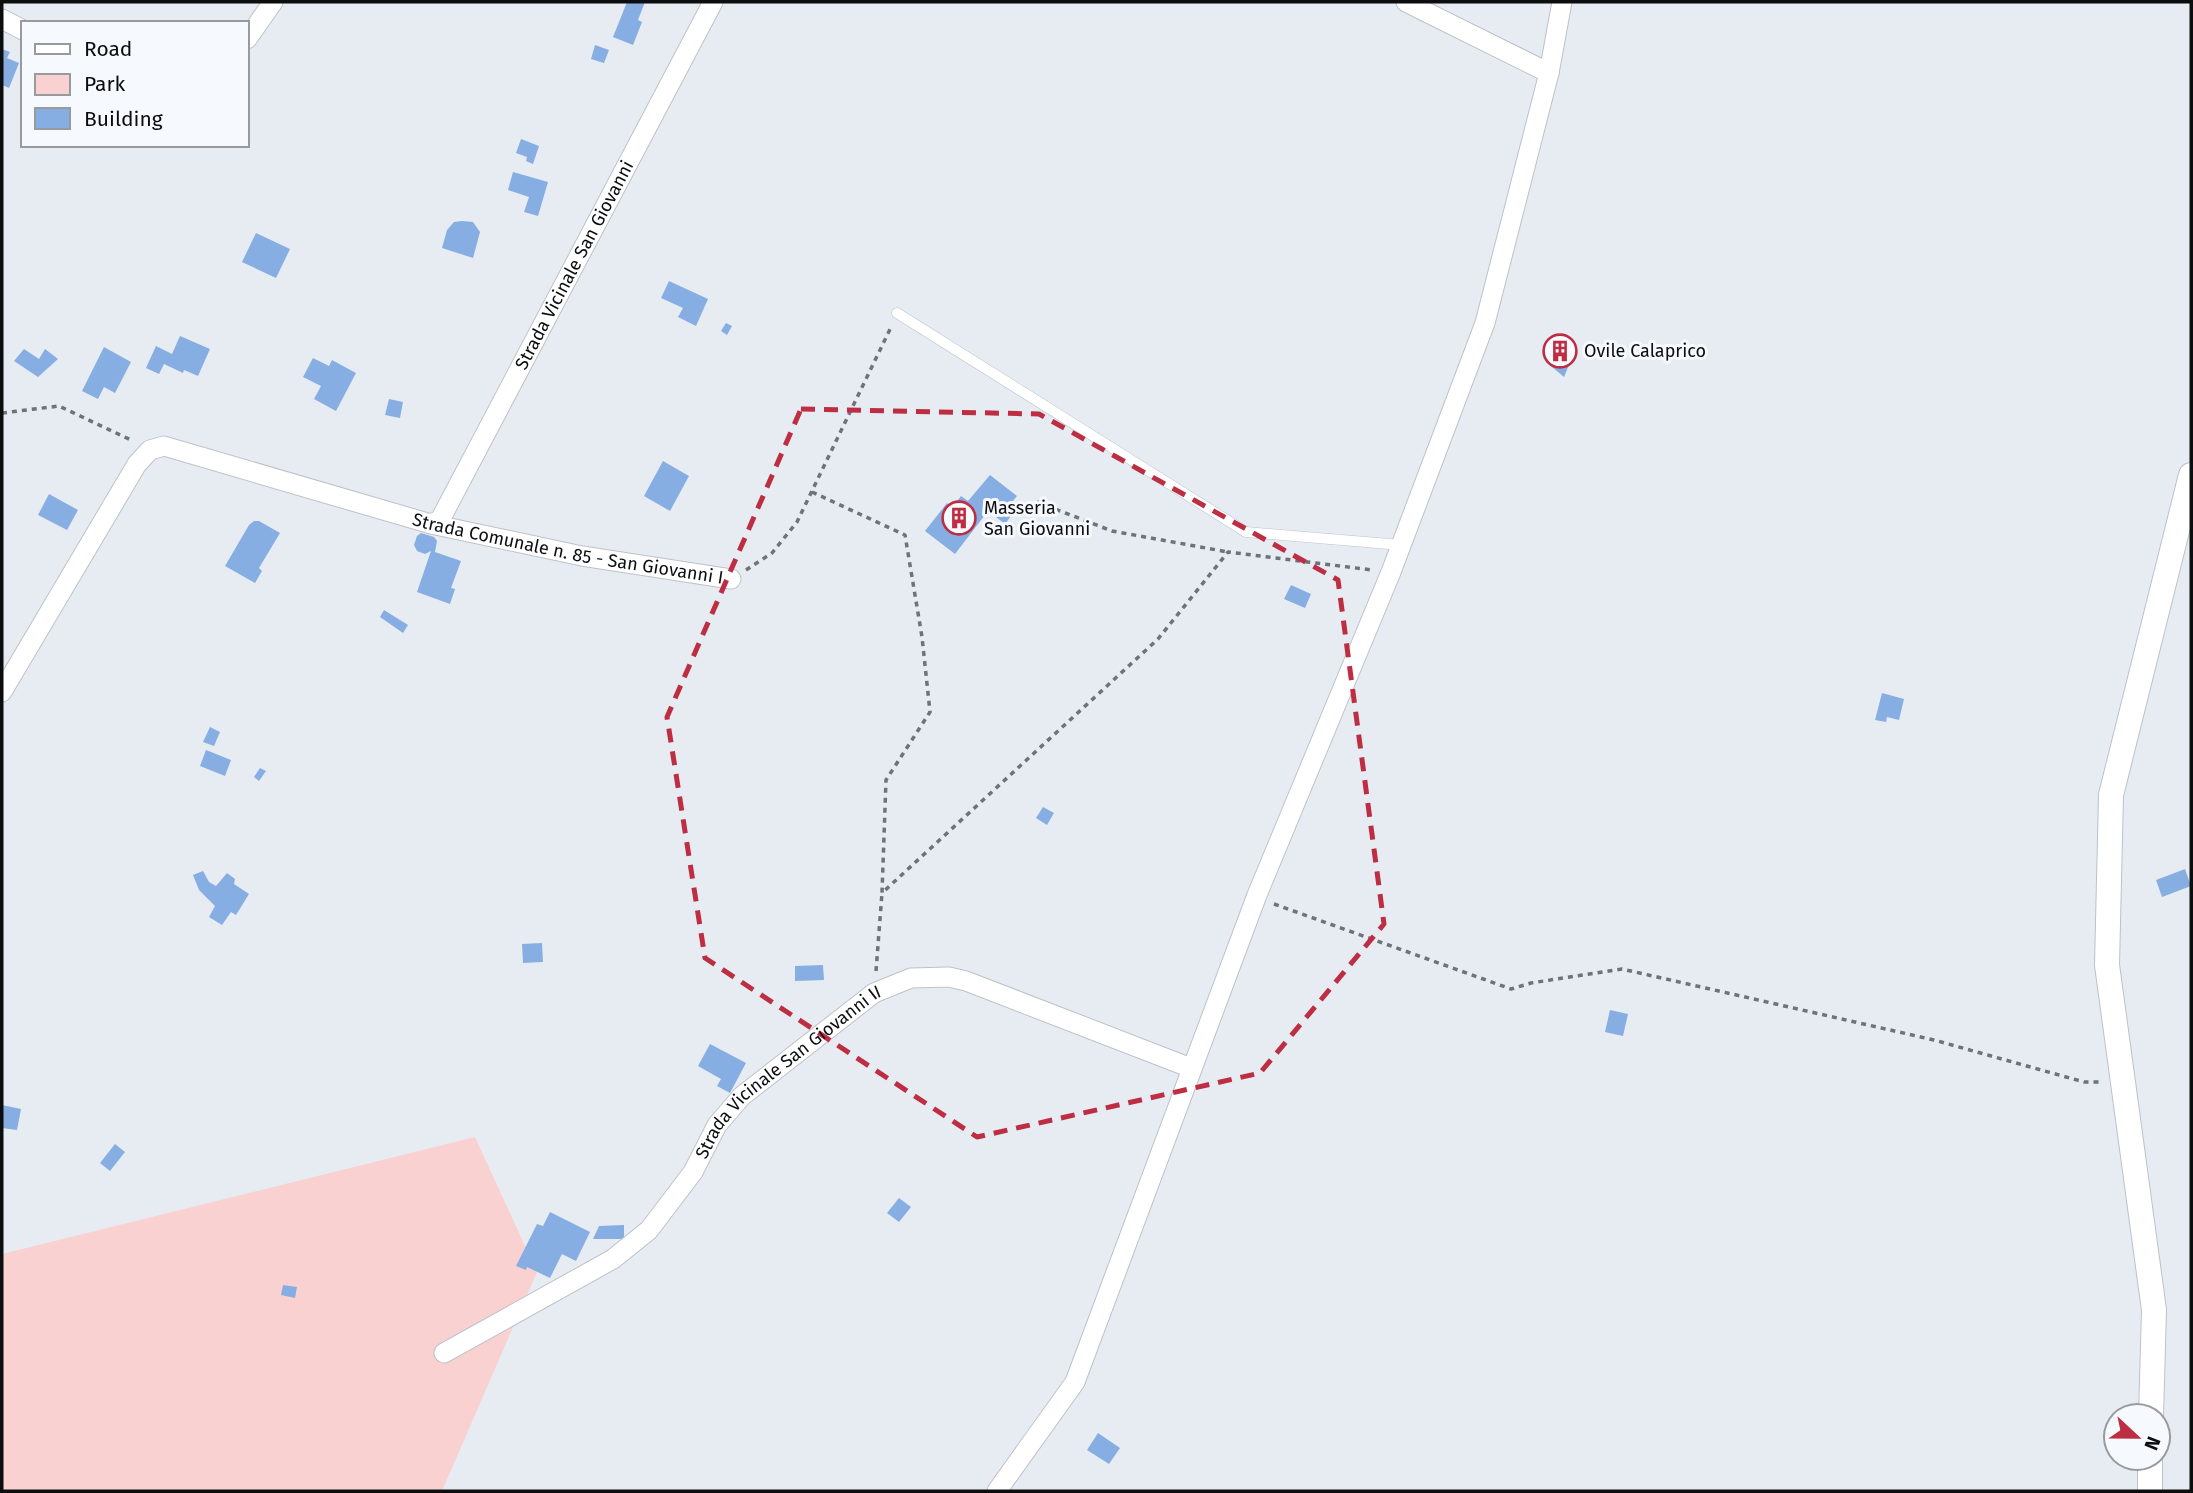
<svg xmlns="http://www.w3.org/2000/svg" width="2193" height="1493" viewBox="0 0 2193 1493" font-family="'Fira Sans',sans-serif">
<rect width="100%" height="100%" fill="#e7ecf3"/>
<path fill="#fad1d1" d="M 475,1137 L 537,1272 L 442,1491 L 2,1491 L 2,1254 Z"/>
<g fill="#87aee2">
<path d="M 627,2 L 645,2 L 638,20 L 642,22 L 633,45 L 613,37 Z"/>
<path d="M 595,45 L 609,50 L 604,63 L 591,59 Z"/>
<path d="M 2,49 L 10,52 L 7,58 L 19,63 L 9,88 L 2,85 Z"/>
<path d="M 521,139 L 539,146 L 533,164 L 526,161 L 527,157 L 516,153 Z"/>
<path d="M 513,172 L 548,182 L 538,216 L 524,212 L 529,197 L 508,190 Z"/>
<path d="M 462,221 L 473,222 L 480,232 L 473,258 L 442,248 L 447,230 L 454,222 Z"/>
<path d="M 256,233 L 290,249 L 276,278 L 242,262 Z"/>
<path d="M 669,281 L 708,299 L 696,326 L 678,317 L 683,308 L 661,298 Z"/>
<path d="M 726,323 L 732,326 L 727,335 L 721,331 Z"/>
<path d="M 180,336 L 210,349 L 198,376 L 184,370 L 183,373 L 164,364 L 159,374 L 146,368 L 156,346 L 172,354 Z"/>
<path d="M 1560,342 L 1571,360 L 1564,377 L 1546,362 Z"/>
<path d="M 104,347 L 131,362 L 115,393 L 104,387 L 98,399 L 82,391 Z"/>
<path d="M 24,349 L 39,359 L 45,349 L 58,359 L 38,377 L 14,361 Z"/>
<path d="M 313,358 L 329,366 L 332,360 L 356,373 L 336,411 L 314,399 L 321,386 L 303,377 Z"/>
<path d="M 389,399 L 403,402 L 400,418 L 385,415 Z"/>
<path d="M 663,461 L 689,476 L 670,511 L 644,496 Z"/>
<path d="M 990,475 L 1017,496 L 1008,507 L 1014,512 L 1005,524 L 988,511 L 955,554 L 925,531 L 947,503 L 952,508 L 961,496 L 968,501 Z"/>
<path d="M 49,494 L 78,510 L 67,530 L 38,515 Z"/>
<path d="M 254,521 L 259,521 L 280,533 L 259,568 L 262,571 L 255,583 L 225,566 L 249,525 Z"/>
<path d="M 421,533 L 434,537 L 437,541 L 435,552 L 461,561 L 451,588 L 455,589 L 450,604 L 417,592 L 431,551 L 425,554 L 417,551 L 414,545 L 417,536 Z"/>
<path d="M 1291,585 L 1311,594 L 1305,608 L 1284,599 Z"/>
<path d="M 384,610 L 408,625 L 403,633 L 380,617 Z"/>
<path d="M 1882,693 L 1904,699 L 1899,720 L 1887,717 L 1886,722 L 1875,720 Z"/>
<path d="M 210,727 L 220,732 L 214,746 L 203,742 Z"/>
<path d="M 206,750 L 231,760 L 225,776 L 200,766 Z"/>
<path d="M 260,768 L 266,771 L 259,781 L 254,777 Z"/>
<path d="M 1043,807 L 1054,813 L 1047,825 L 1036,818 Z"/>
<path d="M 2185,869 L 2191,886 L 2162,897 L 2156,880 Z"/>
<path d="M 203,871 L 209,882 L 216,886 L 227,873 L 235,879 L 234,884 L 249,894 L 236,915 L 231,912 L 222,925 L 209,917 L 215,906 L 199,890 L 193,875 Z"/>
<path d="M 542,943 L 543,962 L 523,963 L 522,944 Z"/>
<path d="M 823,965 L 824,980 L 795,981 L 795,966 Z"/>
<path d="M 1610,1010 L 1628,1014 L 1623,1036 L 1605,1032 Z"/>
<path d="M 710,1044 L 746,1063 L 730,1093 L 717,1086 L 721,1079 L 698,1066 Z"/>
<path d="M 2,1105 L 21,1109 L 17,1130 L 2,1128 Z"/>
<path d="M 115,1144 L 125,1152 L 110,1171 L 100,1163 Z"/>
<path d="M 899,1198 L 911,1207 L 899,1222 L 887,1213 Z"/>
<path d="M 550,1212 L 590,1232 L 576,1261 L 562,1254 L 550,1278 L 527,1267 L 526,1270 L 516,1266 L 537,1224 L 543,1226 Z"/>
<path d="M 624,1225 L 624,1239 L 593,1239 L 599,1226 Z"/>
<path d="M 283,1285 L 297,1287 L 295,1298 L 281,1295 Z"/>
<path d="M 1098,1433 L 1120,1448 L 1109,1464 L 1087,1450 Z"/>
</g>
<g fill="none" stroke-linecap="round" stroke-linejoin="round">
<defs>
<path id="service" d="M 897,313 L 1246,532 L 1401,545"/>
<g id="minor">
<path d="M 1406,2 L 1549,73"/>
<path d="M 2,19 L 23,30"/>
<path d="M 247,39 L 273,2"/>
<path id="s1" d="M 431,524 L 440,520 L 713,2"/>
<path id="s2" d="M 2,692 L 137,464 L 150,450 L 164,446 L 431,524 L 582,556 L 731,579"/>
<path id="s3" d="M 444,1353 L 613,1259 L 649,1230 L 693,1172 L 717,1125 L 742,1096 L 874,993 L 911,978 L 949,977 L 966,981 L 1191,1068"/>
<path d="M 997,1491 L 1075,1382 L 1257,895 L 1391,572 L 1485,323 L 1549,73 L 1562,2"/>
</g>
<g id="tertiary">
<path d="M 2151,1416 L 2154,1310 L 2107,965 L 2111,795 L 2191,475"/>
<path d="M 2150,1491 L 2150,1458"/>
</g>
</defs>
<use href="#service" stroke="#bdc2c9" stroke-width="11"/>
<use href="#minor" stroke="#bdc2c9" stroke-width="21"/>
<use href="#tertiary" stroke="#bdc2c9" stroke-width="26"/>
<g stroke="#6f7277" stroke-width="3.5" stroke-dasharray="5 5" stroke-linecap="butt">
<path d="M 2,413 L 59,406 L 133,441"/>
<path d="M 812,492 L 905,535 L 922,637 L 930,712 L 886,780 L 882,893 L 1158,639 L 1228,552 L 1372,570"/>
<path d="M 1037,502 L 1112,531 L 1228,552"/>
<path d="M 746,570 L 772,553 L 797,522 L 892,325"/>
<path d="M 1274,904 L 1511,989 L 1531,983 L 1622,969 L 1934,1040 L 2084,1082 L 2101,1082"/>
<path d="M 876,971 L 882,893"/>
</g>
<use href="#service" stroke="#fff" stroke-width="10"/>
<use href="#minor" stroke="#fff" stroke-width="19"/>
<use href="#tertiary" stroke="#fff" stroke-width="24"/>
</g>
<path fill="none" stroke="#be2e43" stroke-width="5" stroke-dasharray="14 9" stroke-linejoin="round" d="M 801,409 L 1039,414 L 1338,580 L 1384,924 L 1260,1073 L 977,1137 L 705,958 L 667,717 Z"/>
<defs>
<symbol id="building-ring" viewBox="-11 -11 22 22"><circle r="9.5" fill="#f6f9fe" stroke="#be2e43" stroke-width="1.5"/><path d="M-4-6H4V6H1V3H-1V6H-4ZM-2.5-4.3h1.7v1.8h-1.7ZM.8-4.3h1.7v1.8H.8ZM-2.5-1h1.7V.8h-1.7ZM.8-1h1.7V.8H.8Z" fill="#be2e43"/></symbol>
</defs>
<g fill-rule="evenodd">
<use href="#building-ring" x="1541" y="332" width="38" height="38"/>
<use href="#building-ring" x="940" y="499" width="38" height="38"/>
</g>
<g text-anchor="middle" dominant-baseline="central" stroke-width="6" stroke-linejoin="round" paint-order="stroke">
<g font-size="18" fill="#0b0d0f" stroke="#f6f9fe">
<text stroke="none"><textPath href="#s1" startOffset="298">Strada Vicinale San Giovanni</textPath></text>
<text stroke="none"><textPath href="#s2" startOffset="716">Strada Comunale n. 85 - San Giovanni I</textPath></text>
<text stroke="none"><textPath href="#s3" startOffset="453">Strada Vicinale San Giovanni II</textPath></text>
</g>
<g font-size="18" fill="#0b0d0f" stroke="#f6f9fe" text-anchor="start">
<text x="1584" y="351">Ovile Calaprico</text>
<text x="984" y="508">Masseria<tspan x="984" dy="21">San Giovanni</tspan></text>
</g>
</g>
<rect width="2193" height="1493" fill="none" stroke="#0b0d0f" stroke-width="7"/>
<rect x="21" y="21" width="228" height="126" fill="#f6f9fe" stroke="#989b9e" stroke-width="2"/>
<rect x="35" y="44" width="35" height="10" fill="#ffffff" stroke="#989b9e" stroke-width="2"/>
<text x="84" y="56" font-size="21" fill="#0b0d0f">Road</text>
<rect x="35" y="74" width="35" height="21" fill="#fad1d1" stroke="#989b9e" stroke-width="2"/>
<text x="84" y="91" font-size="21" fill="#0b0d0f">Park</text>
<rect x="35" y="108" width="35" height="21" fill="#87aee2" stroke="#989b9e" stroke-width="2"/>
<text x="84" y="126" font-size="21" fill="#0b0d0f">Building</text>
<g transform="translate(2137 1437) rotate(112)"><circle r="33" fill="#f6f9fe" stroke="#989b9e" stroke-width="2"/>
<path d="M0-5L12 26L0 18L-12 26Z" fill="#be2e43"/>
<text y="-10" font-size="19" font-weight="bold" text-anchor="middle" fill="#0b0d0f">N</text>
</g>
</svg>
